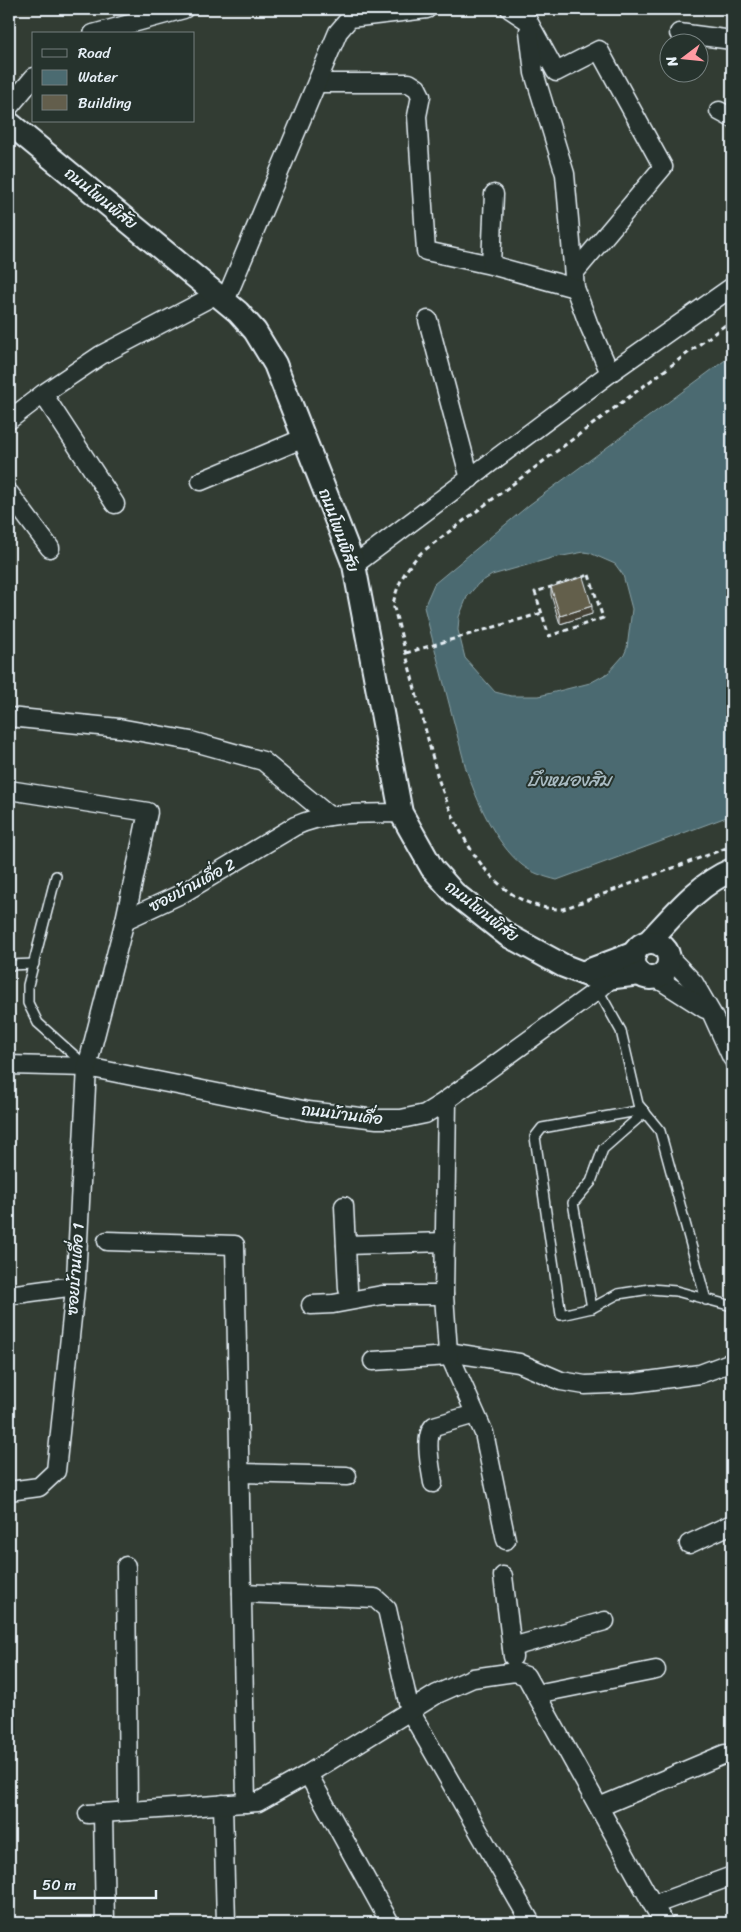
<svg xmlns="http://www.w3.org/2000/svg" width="741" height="1932" viewBox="0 0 741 1932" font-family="Sriracha,'Playpen Sans Thai',sans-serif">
<rect width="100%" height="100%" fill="#323c33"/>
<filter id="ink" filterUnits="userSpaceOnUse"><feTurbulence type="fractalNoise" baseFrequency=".02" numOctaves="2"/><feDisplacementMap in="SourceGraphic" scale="10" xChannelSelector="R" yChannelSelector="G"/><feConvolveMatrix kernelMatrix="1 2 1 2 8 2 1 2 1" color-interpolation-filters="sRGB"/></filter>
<g filter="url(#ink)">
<path fill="#4b6b71" stroke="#8aa1a7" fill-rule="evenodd" d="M 732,355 L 732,815 L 557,880 C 545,877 532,873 522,865 C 495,843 477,801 466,769 L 424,607 L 434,584 L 529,505 ZM 584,552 L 590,553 L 615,564 L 623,575 L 632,609 L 627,648 L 624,655 L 608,673 L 590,683 L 539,696 L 511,696 L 495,692 L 465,658 L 458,630 L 459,617 L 467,597 L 478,584 L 492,575 L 552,558 Z"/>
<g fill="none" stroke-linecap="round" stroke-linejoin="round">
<defs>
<g id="service">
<path d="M 56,876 L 28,985 L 28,1003 L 38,1023 L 85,1065"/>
<path d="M 9,965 L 34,964"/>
<path d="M 598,990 L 621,1031 L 638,1104 L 660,1131 L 706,1300"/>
<path d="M 643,1110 L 542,1128 L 535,1137 L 561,1315 L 592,1308 L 618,1294 L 650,1289 L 676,1291 L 732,1306"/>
<path d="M 592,1308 L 573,1203 L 591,1182 L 603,1149 L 645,1112"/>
</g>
<g id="minor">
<path d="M 510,9 L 528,21 L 556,72 L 599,50 L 663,167 L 574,273"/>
<path d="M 529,31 L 534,73 L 565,174 L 575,288 L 588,323 L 610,373"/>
<path d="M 679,33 L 732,40"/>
<path d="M 93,34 L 184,9"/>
<path d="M 317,83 L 409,83 L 417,88 L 421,96 L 417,116 L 426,251 L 491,265 L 575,288"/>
<path d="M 9,107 L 34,77"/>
<path d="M 719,111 L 732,118"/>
<path d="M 491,265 L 494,194"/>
<path d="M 225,301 L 338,32 L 350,18 L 427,9"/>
<path d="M 428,320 L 470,479"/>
<path d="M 43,394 L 115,504"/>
<path d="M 9,420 L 43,394 L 101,355 L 217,294"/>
<path d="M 201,481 L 304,438"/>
<path d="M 9,493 L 50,548"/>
<path d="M 354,565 L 610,373 L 732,287"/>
<path d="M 9,717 L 119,728 L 191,741 L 263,761 L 329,816"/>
<path d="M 9,790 L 148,812 L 125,920"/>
<path d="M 669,957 L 694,983 L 712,1014 L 732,1058"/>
<path d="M 655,977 L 705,1009"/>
<path d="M 9,1065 L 87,1067 L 308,1111 L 377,1119 L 401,1119 L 425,1114 L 441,1104 L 598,990 L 610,979 L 614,972"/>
<path d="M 447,1100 L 444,1295 L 448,1352 L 484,1433 L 506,1540"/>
<path d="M 344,1206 L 348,1289"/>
<path d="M 107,1241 L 235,1245 L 246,1803"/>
<path d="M 346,1245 L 445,1242"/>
<path d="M 9,1295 L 75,1286"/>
<path d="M 311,1305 L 333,1304 L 382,1295 L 444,1295"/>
<path d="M 448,1352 L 519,1363 L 561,1381 L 585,1385 L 633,1383 L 700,1374 L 732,1362"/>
<path d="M 373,1361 L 449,1356"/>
<path d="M 240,1473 L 347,1476"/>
<path d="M 433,1483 C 431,1469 423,1437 434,1426 L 475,1414"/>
<path d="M 9,1491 L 39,1487 L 56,1471 L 76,1279 L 87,1067 L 125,920 L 183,893 L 295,826 C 328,811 365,814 401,813"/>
<path d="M 689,1544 L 732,1524"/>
<path d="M 126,1566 L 128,1811"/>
<path d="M 503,1576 L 513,1657"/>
<path d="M 242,1593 L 375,1598 L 387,1609 L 410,1711 L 531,1923"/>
<path d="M 512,1647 L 605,1621"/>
<path d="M 536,1694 L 656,1670"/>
<path d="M 308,1774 L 390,1923"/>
<path d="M 223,1804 L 226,1923"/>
<path d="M 599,1807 L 725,1754"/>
<path d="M 103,1813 L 105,1923"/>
<path d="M 88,1814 L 258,1802 L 308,1774 L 437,1694 L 473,1678 L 515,1672 L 526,1676 L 653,1905 L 732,1876"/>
<path d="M 653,1905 L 664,1923"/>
</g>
<g id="tertiary">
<path d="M 9,123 L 238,312 L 255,331 L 275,364 L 354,565 L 401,813 L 432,868 L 454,893 L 507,935 L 564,966 L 598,979 L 640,974"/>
<path d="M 648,942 C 673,916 698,884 732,870"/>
<circle cx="651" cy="960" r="18"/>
<path d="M 582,973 L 635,953"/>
</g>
</defs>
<use href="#service" stroke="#e8f1f8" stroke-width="12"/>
<use href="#minor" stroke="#e8f1f8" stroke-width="21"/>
<use href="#tertiary" stroke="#e8f1f8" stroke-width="26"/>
<g stroke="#e8f1f8" stroke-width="3" stroke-dasharray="5 4" stroke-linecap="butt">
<path d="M 732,320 L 422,552 C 406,568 398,582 393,604 L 438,778 C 457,833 494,911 563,909 L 732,846"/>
<path d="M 589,575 L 603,618 L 549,636 L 535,592 Z"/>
<path d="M 406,653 L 542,613"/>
</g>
<use href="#service" stroke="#26332d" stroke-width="9"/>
<use href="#minor" stroke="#26332d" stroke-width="18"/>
<use href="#tertiary" stroke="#26332d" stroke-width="22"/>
</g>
<path fill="#555141" stroke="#e8f1f8" d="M 551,587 L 592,614 L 560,624 L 551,595 Z"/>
<path fill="#454235" stroke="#e8f1f8" d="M 592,606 L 592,614 L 560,624 L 560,616 Z"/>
<path fill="#635e4c" stroke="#e8f1f8" d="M 583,577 L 592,606 L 560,616 L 551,587 Z"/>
</g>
<g text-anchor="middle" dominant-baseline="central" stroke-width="4" stroke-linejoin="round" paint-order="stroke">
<g font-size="16" fill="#e8f1f8" stroke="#26332d">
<text transform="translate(101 198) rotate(39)">ถนนโพนพิสัย</text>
<text transform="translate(339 530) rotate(70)">ถนนโพนพิสัย</text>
<text transform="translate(192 885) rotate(-28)">ซอยบ้านเดื่อ 2</text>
<text transform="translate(482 911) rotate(38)">ถนนโพนพิสัย</text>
<text transform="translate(342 1114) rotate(7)">ถนนบ้านเดื่อ</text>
<text transform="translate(75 1269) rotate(-86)">ซอยบ้านเดื่อ 1</text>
</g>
<g font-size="18" font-style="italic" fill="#a9bbc2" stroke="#26332d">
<text x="569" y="780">บึงหนองสิม</text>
</g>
</g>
<rect width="741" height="1932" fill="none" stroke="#26332d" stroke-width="30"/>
<rect x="15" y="15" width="711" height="1902" fill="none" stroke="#e8f1f8" stroke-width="2" filter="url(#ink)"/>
<rect x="32" y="32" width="162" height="90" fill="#26332d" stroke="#747f7e"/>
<rect x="42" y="49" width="25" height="8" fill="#26332d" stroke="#747f7e"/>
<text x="78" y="58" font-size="15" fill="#e8f1f8">Road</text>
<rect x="42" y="70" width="25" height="15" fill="#4b6b71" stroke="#747f7e"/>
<text x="78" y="82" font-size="15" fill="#e8f1f8">Water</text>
<rect x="42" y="95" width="25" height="15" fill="#635e4c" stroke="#747f7e"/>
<text x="78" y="108" font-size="15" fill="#e8f1f8">Building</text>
<g transform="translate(684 58) rotate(254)"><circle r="24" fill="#26332d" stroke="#747f7e"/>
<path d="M0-4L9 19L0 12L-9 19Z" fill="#ff9aa2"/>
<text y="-8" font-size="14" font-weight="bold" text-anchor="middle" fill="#e8f1f8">N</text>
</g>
<path d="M35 1890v8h121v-8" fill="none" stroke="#e8f1f8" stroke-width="2.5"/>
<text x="42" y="1890" font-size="15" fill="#e8f1f8" stroke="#26332d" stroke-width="4" paint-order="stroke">50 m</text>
</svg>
